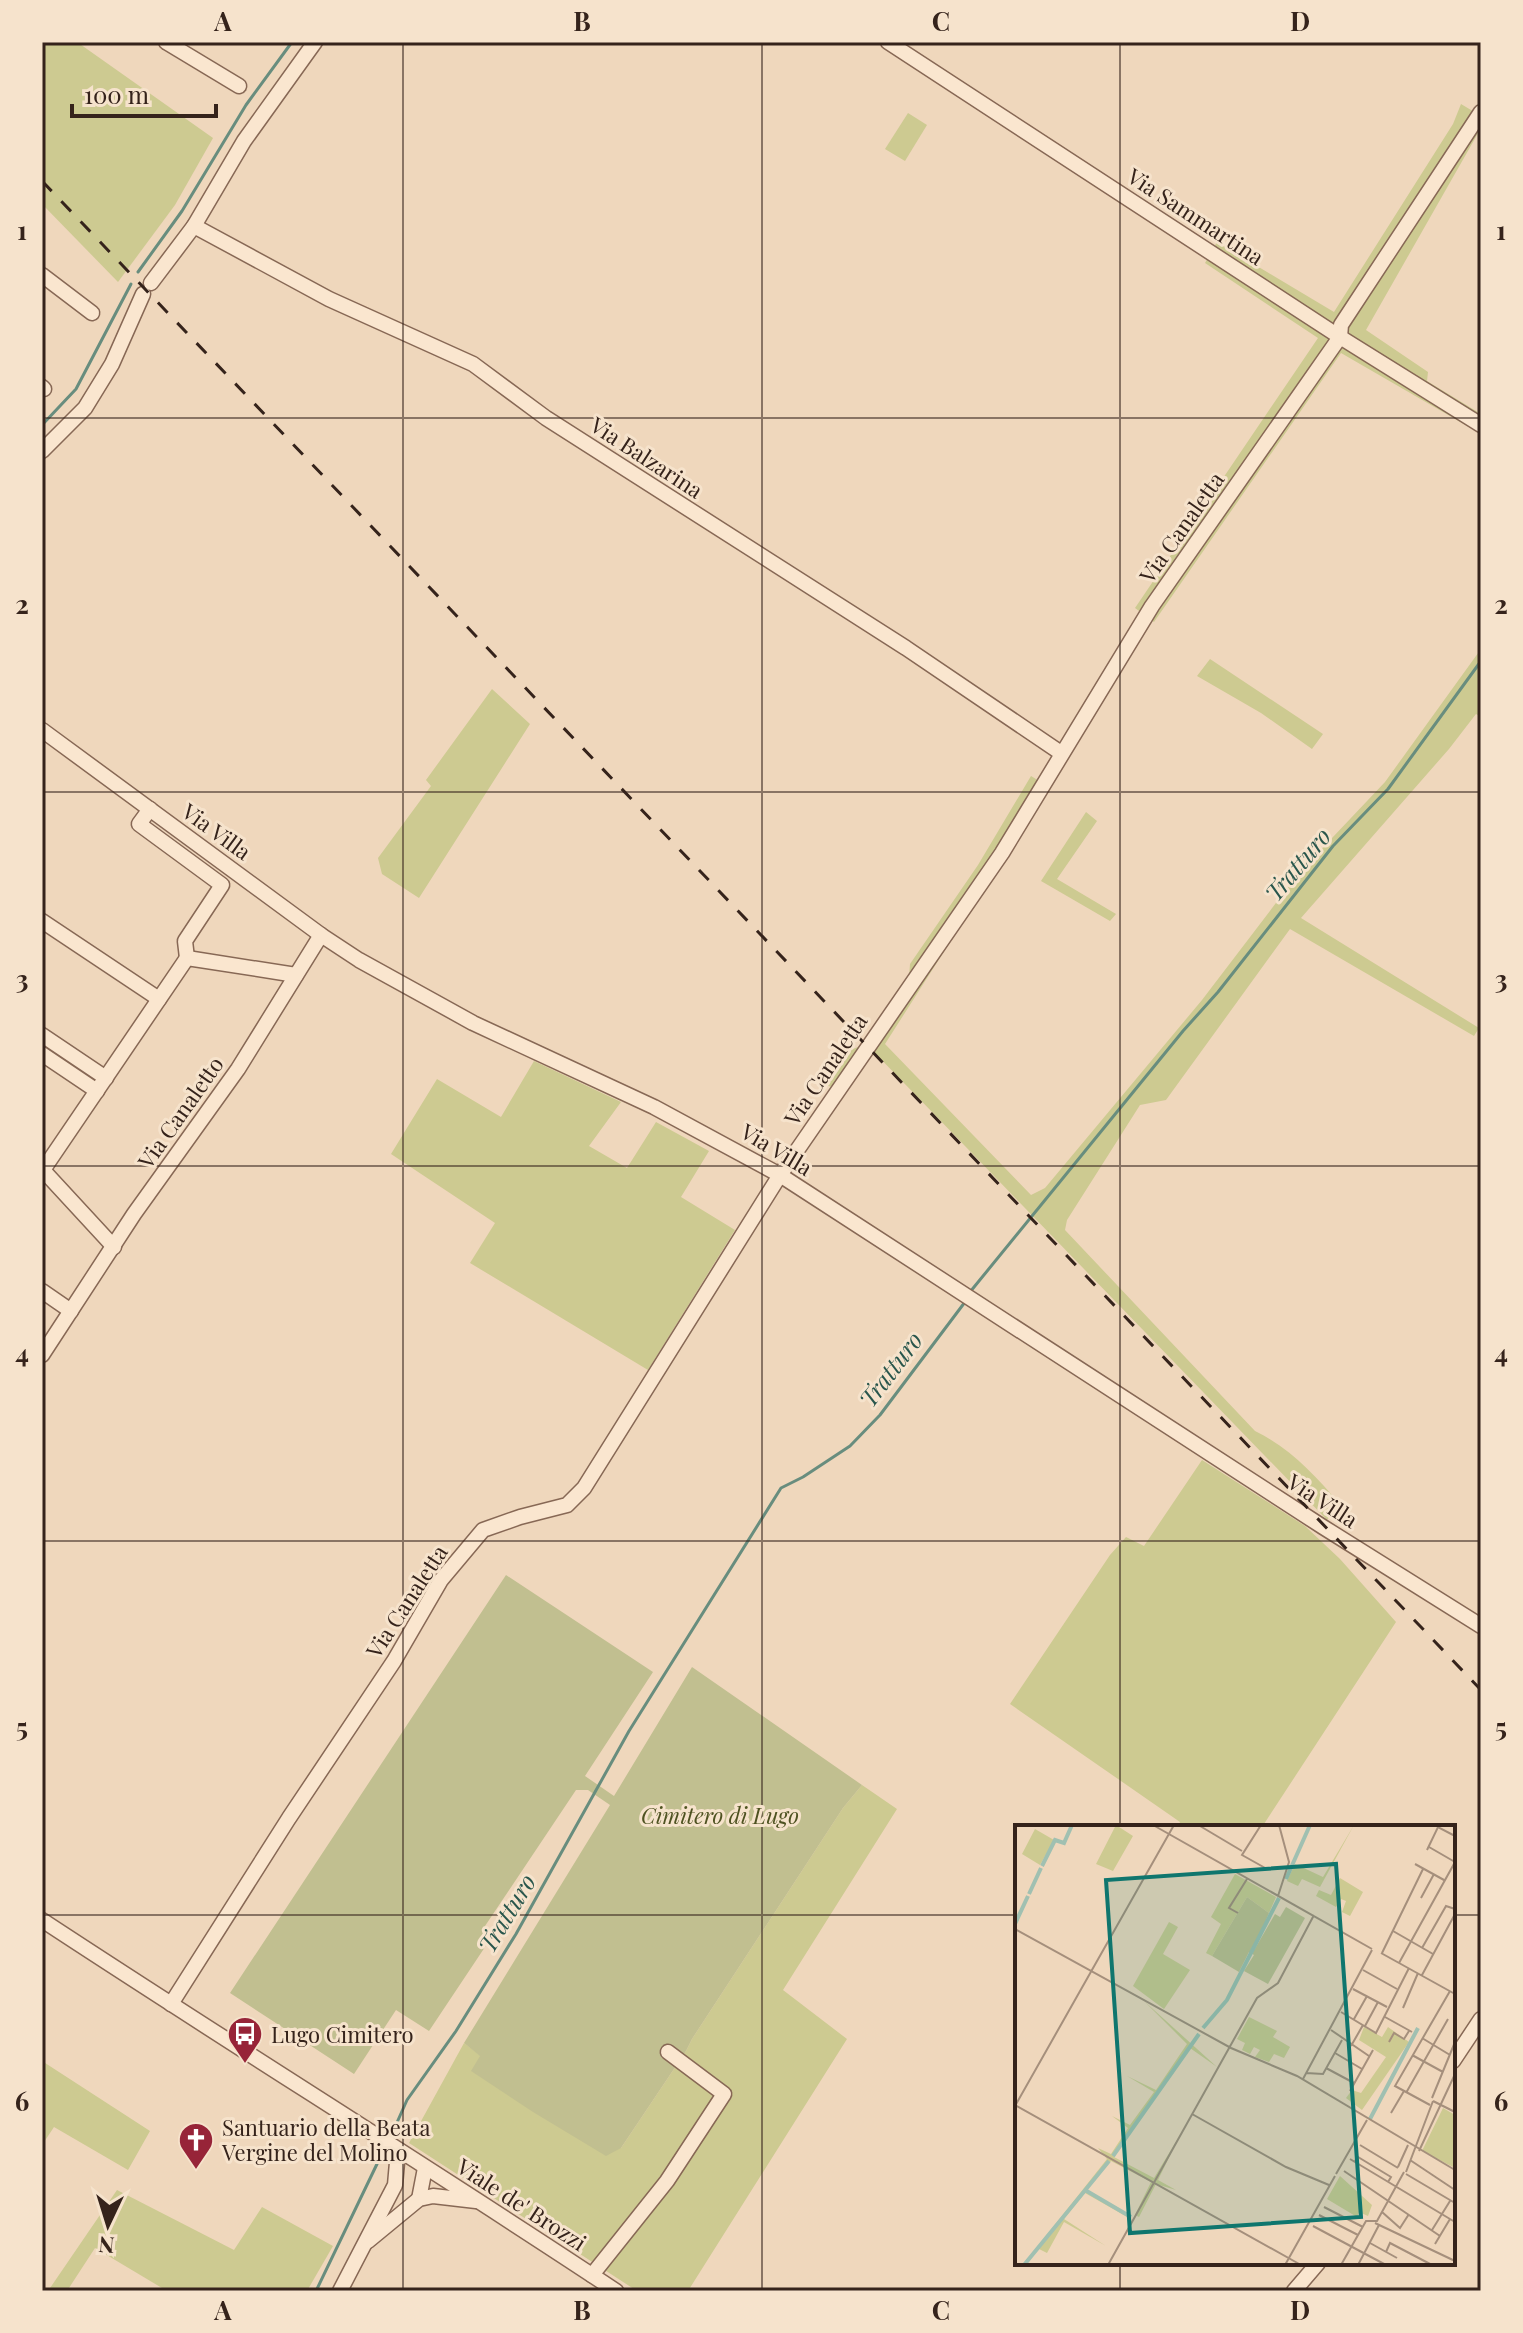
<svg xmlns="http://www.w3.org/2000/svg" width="1523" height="2333" viewBox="0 0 1523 2333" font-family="'Playfair Display',serif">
<rect width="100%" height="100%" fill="#efd7bc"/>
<g fill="#cdca91">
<path d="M 42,42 L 77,42 L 213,138 L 175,205 L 118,282 L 42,204 Z"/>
<path d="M 1461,104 L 1481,116 L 1481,128 L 1366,330 L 1428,372 L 1427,381 L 1481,414 L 1481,434 L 1341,353 L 1154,622 L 1135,608 L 1318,338 L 1205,263 L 1217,242 L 1334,312 L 1453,124 Z"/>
<path d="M 908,113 L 927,125 L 905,161 L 885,149 Z"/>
<path d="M 1481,649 L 1481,717 L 1476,714 L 1449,749 L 1301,918 L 1479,1028 L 1474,1036 L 1290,929 L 1166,1100 L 1140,1105 L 1067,1220 L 1065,1230 L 1255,1431 C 1290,1448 1314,1474 1339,1503 L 1327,1520 L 872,1050 L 845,1092 L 826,1085 L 848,1051 L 863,1045 L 909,977 L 910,964 L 978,865 L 1031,776 L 1049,787 L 885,1044 L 1031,1195 L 1045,1188 L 1202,1000 L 1298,874 L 1385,782 Z"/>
<path d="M 1210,659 L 1323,734 L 1312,749 L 1261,713 L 1197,676 Z"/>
<path d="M 492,689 L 530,724 L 419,898 L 382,874 L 378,858 L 431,786 L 426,780 Z"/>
<path d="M 1086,812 L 1097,821 L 1057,879 L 1116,914 L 1110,921 L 1041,881 Z"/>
<path d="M 534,1061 L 621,1102 L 589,1146 L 627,1168 L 656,1122 L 709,1151 L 681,1197 L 735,1230 L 648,1370 L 470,1263 L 495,1223 L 391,1154 L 437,1079 L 501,1117 Z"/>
<path d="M 1202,1460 L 1305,1526 L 1340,1559 L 1396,1622 L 1262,1827 L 1178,1827 L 1180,1822 L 1010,1704 L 1110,1555 L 1126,1537 L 1144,1546 Z"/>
<path d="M 862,1785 L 897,1809 L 783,1990 L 847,2039 L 688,2291 L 637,2291 L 409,2143 L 464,2043 L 481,2056 L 472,2071 L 621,2148 L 686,2051 L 692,2039 L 843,1808 Z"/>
<path d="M 42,2061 L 150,2131 L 128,2170 L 54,2127 L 42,2145 Z"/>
<path d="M 117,2190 L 234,2250 L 262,2207 L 333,2246 L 307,2291 L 167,2291 L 95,2248 L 67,2291 L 48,2291 Z"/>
</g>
<path fill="#c1bf90" d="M 506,1575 L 653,1672 L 585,1776 L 614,1796 L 692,1667 L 862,1785 L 843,1808 L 692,2039 L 686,2051 L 621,2148 L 606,2156 L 533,2112 L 471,2071 L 480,2056 L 464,2043 L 610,1805 L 588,1790 L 576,1790 L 485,1926 L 491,1938 L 429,2031 L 396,2010 L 354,2074 L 230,1993 Z"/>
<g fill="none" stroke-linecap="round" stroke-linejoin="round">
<g stroke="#688d7e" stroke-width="3">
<path d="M 138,272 L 182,211 L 246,105 L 292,42"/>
<path d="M 42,425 L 76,389 L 131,284"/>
<path d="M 970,1292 L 1183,1031 L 1218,992 L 1333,846 L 1388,789 L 1481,661"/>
<path d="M 391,2136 L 407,2100 L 456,2031 L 516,1934 L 629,1731 L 781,1488 L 803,1477 L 850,1446 L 880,1415 L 965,1302"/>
<path d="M 316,2291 L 377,2164"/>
</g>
<defs>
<g id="minor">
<path d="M 166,42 L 239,86"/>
<path d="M 888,42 L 1340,337 L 1481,425"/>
<path d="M 194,226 L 329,299 L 473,364 L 546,418 L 906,648 L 1061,753"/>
<path d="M 42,275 L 92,313"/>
<path d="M 151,283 L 194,226 L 244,141 L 315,42"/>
<path d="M 42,387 L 44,389"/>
<path d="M 42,451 L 85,408 L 112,364 L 143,294"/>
<path d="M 42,730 L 321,935 L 359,960 L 473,1023 L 654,1107 L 780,1175 L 1323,1527 L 1481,1626"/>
<path d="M 150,809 L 139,824 L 222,885 L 185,941 L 187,958"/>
<path d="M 42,921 L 159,999"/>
<path d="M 42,1035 L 106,1078"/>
<path d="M 42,1054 L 97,1091"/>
<path d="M 42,1169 L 114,1247"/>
<path d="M 43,1170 L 187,958 L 296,975"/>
<path d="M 42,1291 L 71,1311"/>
<path d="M 42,1355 L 134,1214 L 238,1069 L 321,935"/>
<path d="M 42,1920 C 232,2045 426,2165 616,2291"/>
<path d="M 171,2004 L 289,1818 L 394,1661 L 441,1580 L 483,1530 L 520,1517 L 567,1505 L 584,1488 L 780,1175 L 1002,853 L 1152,606 L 1340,337 L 1341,325 L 1481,112"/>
<path d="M 1453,2061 L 1481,2019"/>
<path d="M 419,2199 L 425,2168"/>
<path d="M 368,2241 L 419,2199 L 433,2196 L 476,2201"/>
<path d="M 592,2275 L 667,2181 L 724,2094 L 668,2052"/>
<path d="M 340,2291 L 395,2185 L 398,2151"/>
<path d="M 1294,2291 L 1318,2263"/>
</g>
</defs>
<use href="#minor" stroke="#876855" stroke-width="17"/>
<use href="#minor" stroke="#fae6cf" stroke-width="14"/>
<path stroke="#35231b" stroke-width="3" stroke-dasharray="14 14" stroke-linecap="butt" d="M 42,181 L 1481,1690"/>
</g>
<path fill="none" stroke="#35231b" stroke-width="2" stroke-opacity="0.55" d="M 403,42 L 403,2291M 762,42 L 762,2291M 1120,42 L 1120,1827M 42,418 L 1481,418M 42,792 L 1481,792M 42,1166 L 1481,1166M 42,1541 L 1481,1541M 42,1915 L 1017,1915M 1453,1915 L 1481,1915M 1120,2263 L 1120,2291"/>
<defs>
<symbol id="bus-pin" viewBox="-11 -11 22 30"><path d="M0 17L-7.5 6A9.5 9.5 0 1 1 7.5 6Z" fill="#972438" stroke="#f6e3cc"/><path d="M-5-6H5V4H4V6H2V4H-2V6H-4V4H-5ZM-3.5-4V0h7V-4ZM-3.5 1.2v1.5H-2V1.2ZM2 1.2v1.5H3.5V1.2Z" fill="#fff"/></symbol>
<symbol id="church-pin" viewBox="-11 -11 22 30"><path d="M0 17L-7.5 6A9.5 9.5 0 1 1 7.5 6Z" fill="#972438" stroke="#f6e3cc"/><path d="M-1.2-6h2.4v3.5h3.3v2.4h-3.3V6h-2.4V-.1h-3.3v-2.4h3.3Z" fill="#fff"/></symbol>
</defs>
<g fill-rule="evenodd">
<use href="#bus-pin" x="225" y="2014" width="40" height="54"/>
<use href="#church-pin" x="176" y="2120" width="40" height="54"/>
</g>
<g text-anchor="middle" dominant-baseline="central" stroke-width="6" stroke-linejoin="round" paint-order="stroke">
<g font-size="22" fill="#35231b" stroke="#f6e3cc">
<text transform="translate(1196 216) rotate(33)">Via Sammartina</text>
<text transform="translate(647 457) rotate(33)">Via Balzarina</text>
<text transform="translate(1181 527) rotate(-55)">Via Canaletta</text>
<text transform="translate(217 831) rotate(36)">Via Villa</text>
<text transform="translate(825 1069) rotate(-56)">Via Canaletta</text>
<text transform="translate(180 1112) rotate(-55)">Via Canaletto</text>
<text transform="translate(777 1149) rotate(31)">Via Villa</text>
<text transform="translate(1323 1500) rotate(33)">Via Villa</text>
<text transform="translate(406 1601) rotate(-57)">Via Canaletta</text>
<text transform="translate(522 2204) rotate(33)">Viale de' Brozzi</text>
</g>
<g font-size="22" font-style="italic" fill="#4e5221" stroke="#f6e3cc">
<text x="720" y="1815">Cimitero di Lugo</text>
</g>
<g font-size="22" fill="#35231b" stroke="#f6e3cc" text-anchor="start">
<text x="271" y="2034">Lugo Cimitero</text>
<text x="222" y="2127">Santuario della Beata<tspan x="222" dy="25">Vergine del Molino</tspan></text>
</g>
<g font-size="24" font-style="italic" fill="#29564c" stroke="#f6e3cc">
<text transform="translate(1297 864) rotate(-50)">Tratturo</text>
<text transform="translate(890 1369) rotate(-53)">Tratturo</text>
<text transform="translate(506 1913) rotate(-59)">Tratturo</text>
</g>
</g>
<g transform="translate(1015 1825)">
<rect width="440" height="440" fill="#efd7bc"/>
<path d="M 101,0 L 118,11 L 98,46 L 81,39 ZM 339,0 L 305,62 L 287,54 L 283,61 L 272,56 L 280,39 L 308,52 ZM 20,4 L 39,15 L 25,40 L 7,29 ZM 220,49 L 261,72 L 254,88 L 232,72 L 197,131 L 191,128 L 206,99 L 196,92 ZM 325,53 L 348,67 L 335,91 L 327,87 L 331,76 L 326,74 L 321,82 L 301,71 L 304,65 L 316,70 ZM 154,97 L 163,102 L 148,129 L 175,145 L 149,184 L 118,161 ZM 129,176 L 202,242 L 175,223 L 99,332 L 139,353 L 165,310 L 143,355 L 161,365 L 141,359 L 124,392 L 120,390 L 136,357 L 96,336 L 72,365 L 114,393 L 70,368 L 49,394 L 91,421 L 49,397 L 32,428 L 24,424 L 8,440 L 92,334 L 83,323 L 96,329 L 113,303 L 97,291 L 115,300 L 139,267 L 112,251 L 141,265 L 172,219 ZM 234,192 L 262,206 L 258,212 L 275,222 L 269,233 L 259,229 L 254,237 L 240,232 L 245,225 L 239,222 L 235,229 L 227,225 L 230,218 L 222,214 ZM 349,202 L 367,212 L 373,202 L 394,217 L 347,285 L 331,273 L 337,265 L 346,268 L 371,232 L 344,215 ZM 428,283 L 440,290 L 440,343 L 407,326 ZM 325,351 L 357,380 L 353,391 L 344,387 L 342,392 L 312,374 Z" fill="#cdca91"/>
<path d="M 232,72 L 254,88 L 238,127 L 260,89 L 265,92 L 271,82 L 290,93 L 253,159 L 229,146 L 239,130 L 234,127 L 224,147 L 197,131 Z" fill="#c1bf90"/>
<path fill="none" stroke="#a0c0b1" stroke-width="4" d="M 27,41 L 40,15 L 49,18 L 57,0M 271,54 L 295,0M 14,69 L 26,43M 0,99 L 13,71M 188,203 L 212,175 L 264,73M 355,294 L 403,203M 98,331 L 184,209M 70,365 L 116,392M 9,440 L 94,336"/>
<path fill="none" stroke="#a58f7c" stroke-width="2" d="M 138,0 L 357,124M 246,0 L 227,30 L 252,44M 185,1 L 227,26M 412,25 L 423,2 L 440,11M 400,39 L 429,55M 263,71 L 274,37 L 264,0M 406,73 L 419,49M 223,88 L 214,83 L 232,54M 0,104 L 216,223 L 282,251 L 440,345M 378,106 L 418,129M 407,123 L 431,81 L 440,84M 366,128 L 440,169M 367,128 L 408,44M 384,138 L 440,37 L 414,22M 348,145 L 382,164M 407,150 L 440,89M 338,164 L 372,182M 388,183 L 403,148M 326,187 L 361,208 L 394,143M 370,192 L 397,207M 339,194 L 352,171M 350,201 L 363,177M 316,205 L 354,231M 407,213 L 435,230M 374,217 L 379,208 L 389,214 L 394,206M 336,221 L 348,200M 320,228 L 347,244M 397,230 L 428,247M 311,243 L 339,258M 291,248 L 308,249 L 327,215M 288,254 L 357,125M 335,266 L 358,225M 391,268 L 433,194M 417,273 L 440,217M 418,276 L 440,287M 0,280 L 286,440M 415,280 L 380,261 L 435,166M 0,281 L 159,0M 376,288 L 389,266M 177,289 L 271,342 L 314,360M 345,320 L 383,343M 404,326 L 440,249M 335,334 L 440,397M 395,335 L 440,365M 340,336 L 343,332 L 376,352 L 373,357M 383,342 L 393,320M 329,346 L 425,411M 391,347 L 418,276M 321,349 L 352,295M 391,349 L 440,378M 309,382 L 348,402M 367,387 L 385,403 L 394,389M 304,390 L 343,410M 360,398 L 440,436M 298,401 L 371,440M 417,405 L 435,376M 355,418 L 382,433M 420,419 L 435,394M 371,427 L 375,418 L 417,440M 93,440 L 242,173 L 263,158 L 299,90M 270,440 L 320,351M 326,440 L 351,396 L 362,396 L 389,347M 343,440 L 364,400"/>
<path fill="#0f766e" fill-opacity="0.15" stroke="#0f766e" stroke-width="4" d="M 321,39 L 346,392 L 115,408 L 91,55 Z"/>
<rect width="440" height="440" fill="none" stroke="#35231b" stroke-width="4"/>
</g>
<rect width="1523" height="2333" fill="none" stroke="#f6e3cc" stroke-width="88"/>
<g transform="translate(108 2225) rotate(184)" stroke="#f6e3cc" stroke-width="6" paint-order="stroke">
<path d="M0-6L14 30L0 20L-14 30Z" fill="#35231b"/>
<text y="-12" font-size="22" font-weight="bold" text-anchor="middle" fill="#35231b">N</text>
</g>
<path d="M72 104v12h144v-12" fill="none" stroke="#35231b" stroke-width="4"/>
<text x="84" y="104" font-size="24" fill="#35231b" stroke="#f6e3cc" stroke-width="6" paint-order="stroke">100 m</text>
<rect x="44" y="44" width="1435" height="2245" fill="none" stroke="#35231b" stroke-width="3"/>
<g font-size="26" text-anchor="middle" font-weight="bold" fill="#35231b">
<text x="223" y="31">A</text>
<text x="582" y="31">B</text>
<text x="941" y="31">C</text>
<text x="1300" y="31">D</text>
<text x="22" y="240">1</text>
<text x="1501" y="240">1</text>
<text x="22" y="614">2</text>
<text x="1501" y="614">2</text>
<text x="22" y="989">3</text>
<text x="1501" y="989">3</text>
<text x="22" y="1363">4</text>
<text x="1501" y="1363">4</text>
<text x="22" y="1737">5</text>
<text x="1501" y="1737">5</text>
<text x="22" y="2111">6</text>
<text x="1501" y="2111">6</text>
<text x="223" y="2320">A</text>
<text x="582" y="2320">B</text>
<text x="941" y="2320">C</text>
<text x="1300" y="2320">D</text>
</g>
</svg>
